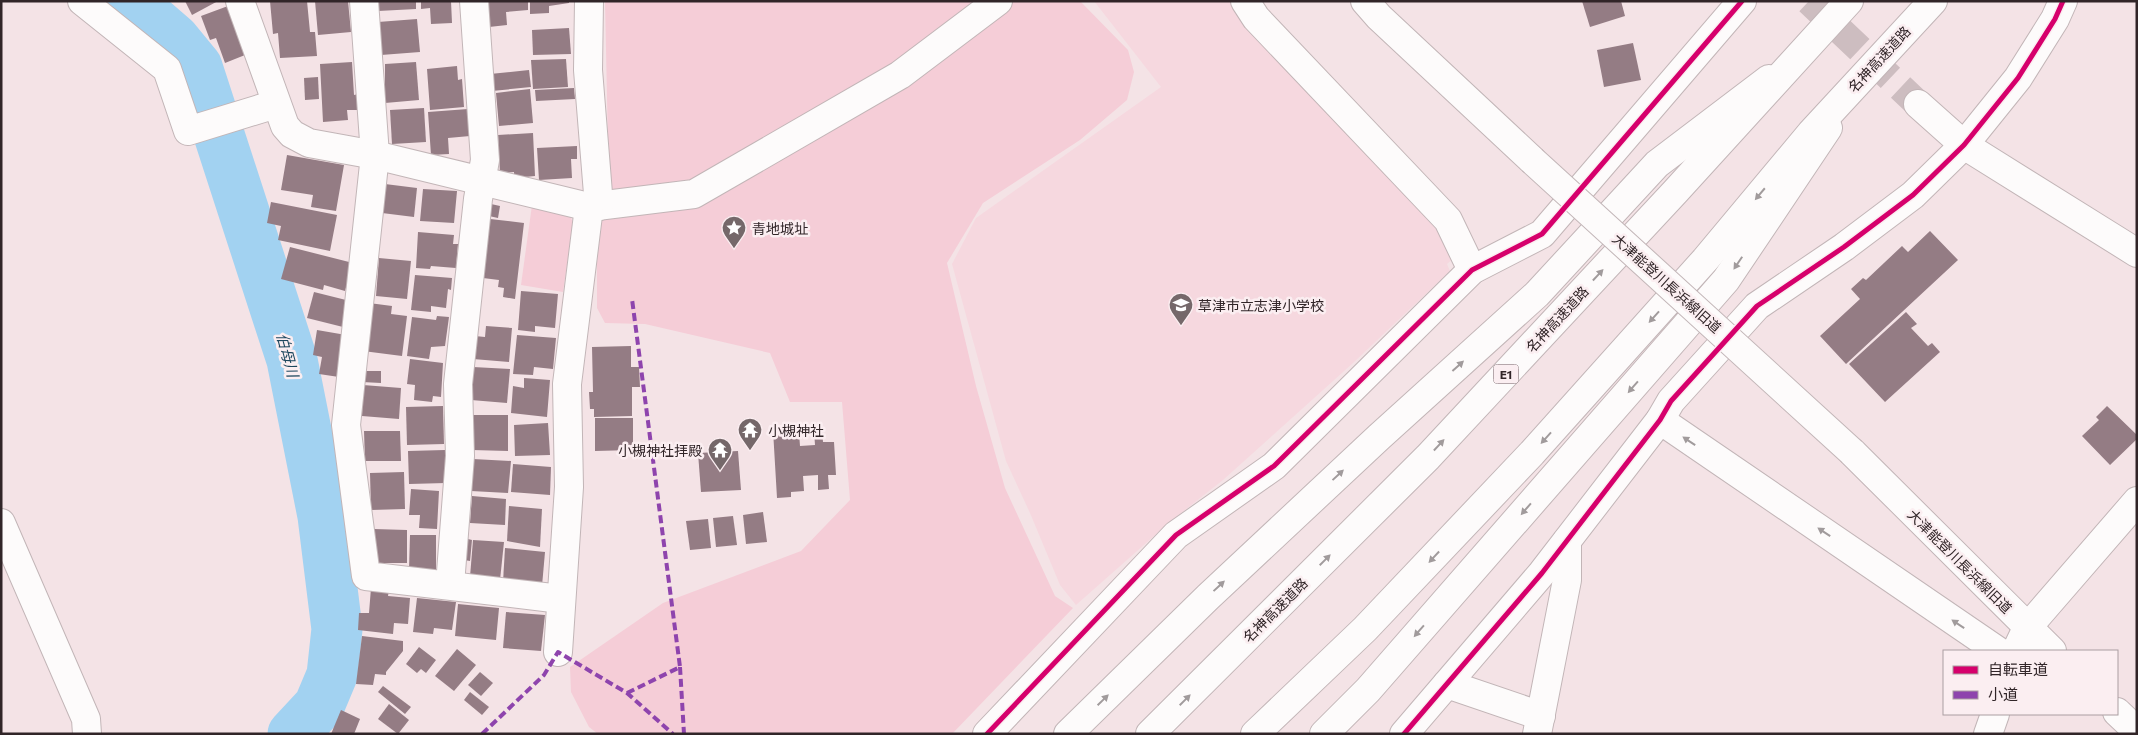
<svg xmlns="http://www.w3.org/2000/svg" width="2138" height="735" viewBox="0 0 2138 735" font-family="Commissioner,'Noto Sans JP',sans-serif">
<rect width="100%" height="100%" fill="#f4e3e6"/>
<path fill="#f6d8df" d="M 1094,1 L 1235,1 L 1437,223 L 1454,258 L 1447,264 L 1450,271 L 1353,363 L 1223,480 L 1171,521 L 1076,605 L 1060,585 L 1030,513 L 1006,461 L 952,264 L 976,218 L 1161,87 Z"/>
<g fill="#f5cdd7">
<path d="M 605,1 L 1080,1 L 1128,50 L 1134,72 L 1127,100 L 1080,140 L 983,203 L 947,263 L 976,386 L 1005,488 L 1055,596 L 1073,608 L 952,734 L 598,734 L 589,727 L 571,692 L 570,667 L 663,603 L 801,551 L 850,500 L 842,402 L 790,402 L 770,353 L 645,324 L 605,323 L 597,308 L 597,263 L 608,146 Z"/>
<path d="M 532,205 L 569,213 L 573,223 L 563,292 L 521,285 Z"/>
</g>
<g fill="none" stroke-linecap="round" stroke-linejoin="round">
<path stroke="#a2d2f1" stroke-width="51" d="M 130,1 L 174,39 L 197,67 L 292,360 L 323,516 L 337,629 L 332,675 L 319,706 L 293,734"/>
</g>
<g fill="#947c84">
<path d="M 185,1 L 218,1 L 192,15 Z"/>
<path d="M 270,1 L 307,1 L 310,32 L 315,32 L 317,56 L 280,58 L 278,33 L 273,34 Z"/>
<path d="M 315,1 L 348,1 L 351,32 L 318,35 Z"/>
<path d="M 378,1 L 416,1 L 416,9 L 378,11 Z"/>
<path d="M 421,1 L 451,1 L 452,23 L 431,24 L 430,8 L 421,9 Z"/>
<path d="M 487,1 L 528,1 L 528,10 L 506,12 L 507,25 L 489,27 Z"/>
<path d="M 530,1 L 569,1 L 569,3 L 549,6 L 549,13 L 530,14 Z"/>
<path d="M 1582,1 L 1621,1 L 1625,16 L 1590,27 Z"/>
<path d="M 228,6 L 245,55 L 225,63 L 216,38 L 210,40 L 201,16 Z"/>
<path d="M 417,19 L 420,52 L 381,55 L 378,22 Z"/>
<path d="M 569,28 L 571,54 L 533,55 L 532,30 Z"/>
<path d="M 1633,43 L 1641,80 L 1604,87 L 1597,50 Z"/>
<path d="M 566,59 L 568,87 L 533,89 L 531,60 Z"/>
<path d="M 352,62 L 354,95 L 358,94 L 359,110 L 347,110 L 348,120 L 323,122 L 320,64 Z"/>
<path d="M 416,62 L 419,100 L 385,103 L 385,64 Z"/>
<path d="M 457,66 L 458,80 L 462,79 L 464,107 L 430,110 L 427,69 Z"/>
<path d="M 529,70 L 531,87 L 492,91 L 490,74 Z"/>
<path d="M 318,77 L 319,99 L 305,100 L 304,78 Z"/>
<path d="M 574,88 L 575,99 L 536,101 L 535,90 Z"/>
<path d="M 530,89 L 533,123 L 499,126 L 496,93 Z"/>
<path d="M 424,108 L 426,142 L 392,144 L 390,110 Z"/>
<path d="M 468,109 L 470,136 L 448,138 L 449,154 L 431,155 L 428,112 Z"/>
<path d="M 533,133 L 535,176 L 514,178 L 514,172 L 500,173 L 498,135 Z"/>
<path d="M 577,146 L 577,159 L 571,159 L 572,178 L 539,180 L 537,148 Z"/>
<path d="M 287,155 L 344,165 L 336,211 L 311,207 L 313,195 L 281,190 Z"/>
<path d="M 385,184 L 417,188 L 414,217 L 382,213 Z"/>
<path d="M 423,189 L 457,191 L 454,223 L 420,221 Z"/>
<path d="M 271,202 L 337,215 L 330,251 L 278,240 L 281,226 L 267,223 Z"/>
<path d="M 491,204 L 500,206 L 498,218 L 489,216 Z"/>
<path d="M 490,219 L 524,223 L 515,299 L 503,297 L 504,288 L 498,287 L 499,280 L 483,278 Z"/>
<path d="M 1930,231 L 1958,260 L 1846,364 L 1820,336 L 1860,299 L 1851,289 L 1863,278 L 1866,280 L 1902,246 L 1908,252 Z"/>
<path d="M 418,232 L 454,235 L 453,244 L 458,244 L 456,268 L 431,266 L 430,269 L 416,268 Z"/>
<path d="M 290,247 L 353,263 L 345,291 L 324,285 L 323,290 L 281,279 Z"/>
<path d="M 379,258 L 411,261 L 407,299 L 376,296 Z"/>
<path d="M 415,275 L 452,278 L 451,290 L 448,289 L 446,308 L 431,306 L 431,312 L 411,310 Z"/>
<path d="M 521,291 L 558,294 L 555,328 L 535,326 L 535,332 L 518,330 Z"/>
<path d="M 314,292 L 350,301 L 343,327 L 307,318 Z"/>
<path d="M 369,303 L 392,306 L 391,314 L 407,316 L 402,356 L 363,351 Z"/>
<path d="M 1906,312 L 1917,324 L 1911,328 L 1928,346 L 1932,343 L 1940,352 L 1885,402 L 1849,364 Z"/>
<path d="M 437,316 L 449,317 L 445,346 L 431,347 L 429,359 L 407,356 L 412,317 L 436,320 Z"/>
<path d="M 486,326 L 512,328 L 509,362 L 473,359 L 475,336 L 485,337 Z"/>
<path d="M 317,330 L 346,335 L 339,377 L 319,374 L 322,357 L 313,355 Z"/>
<path d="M 517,335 L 556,338 L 553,369 L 534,367 L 533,375 L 513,374 Z"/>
<path d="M 631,346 L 631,367 L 639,367 L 640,387 L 632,387 L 632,416 L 594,417 L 594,409 L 590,409 L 589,392 L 593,392 L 592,347 Z"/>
<path d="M 410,359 L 443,363 L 441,397 L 433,396 L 432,402 L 414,400 L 415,385 L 407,384 Z"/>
<path d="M 473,367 L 510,369 L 507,403 L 471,400 Z"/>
<path d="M 363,371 L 381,371 L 381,383 L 362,382 Z"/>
<path d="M 524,378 L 550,380 L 547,417 L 511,413 L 513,386 L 524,388 Z"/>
<path d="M 363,385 L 401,388 L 399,419 L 362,416 Z"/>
<path d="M 443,406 L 444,444 L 407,445 L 406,407 Z"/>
<path d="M 2107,406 L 2137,435 L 2137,439 L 2110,465 L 2082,436 L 2099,420 L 2096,417 Z"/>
<path d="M 472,415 L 508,415 L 508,451 L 472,450 Z"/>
<path d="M 595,418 L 633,418 L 633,450 L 595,451 Z"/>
<path d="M 548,423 L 550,455 L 515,456 L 514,425 Z"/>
<path d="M 784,429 L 784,434 L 799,433 L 800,446 L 815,445 L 814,431 L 822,430 L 823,442 L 834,442 L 836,475 L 828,475 L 829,489 L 818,490 L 818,475 L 803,476 L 804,491 L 791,492 L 791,497 L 777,498 L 773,430 Z"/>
<path d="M 364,431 L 400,431 L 401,461 L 365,461 Z"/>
<path d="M 445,450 L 446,483 L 409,484 L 408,451 Z"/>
<path d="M 738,451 L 741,490 L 701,492 L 698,453 Z"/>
<path d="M 473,459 L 511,461 L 508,493 L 471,491 Z"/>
<path d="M 513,464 L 551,467 L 550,495 L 511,492 Z"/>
<path d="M 404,472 L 405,509 L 371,510 L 370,473 Z"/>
<path d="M 411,489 L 439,491 L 437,529 L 419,528 L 420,515 L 409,515 Z"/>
<path d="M 472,496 L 506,499 L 505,525 L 470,523 Z"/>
<path d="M 509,506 L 542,509 L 540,547 L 507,541 Z"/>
<path d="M 763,512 L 767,542 L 746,544 L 743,515 Z"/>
<path d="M 733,516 L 737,545 L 716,547 L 713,518 Z"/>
<path d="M 708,519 L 711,548 L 690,550 L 686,521 Z"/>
<path d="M 374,529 L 407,530 L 407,563 L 374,563 Z"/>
<path d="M 410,535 L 436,535 L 436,570 L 409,570 Z"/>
<path d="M 468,539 L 472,540 L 470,561 L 464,560 Z"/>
<path d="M 473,540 L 504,542 L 500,580 L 470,577 Z"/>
<path d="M 505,548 L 545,552 L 542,586 L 503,582 Z"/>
<path d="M 371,588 L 389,590 L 388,596 L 410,598 L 408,624 L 394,623 L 393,634 L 358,630 L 359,613 L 369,613 Z"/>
<path d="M 417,598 L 456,602 L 452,630 L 434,628 L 433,634 L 413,632 Z"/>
<path d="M 458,604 L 499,608 L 496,640 L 455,636 Z"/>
<path d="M 506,612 L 545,615 L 541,651 L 503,648 Z"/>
<path d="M 362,636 L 403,641 L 403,651 L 386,672 L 386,675 L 375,674 L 373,685 L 356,684 Z"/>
<path d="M 419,647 L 436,660 L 426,673 L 421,669 L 417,673 L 406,664 Z"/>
<path d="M 457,649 L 476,665 L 454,691 L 435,676 Z"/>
<path d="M 480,672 L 493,683 L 481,696 L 468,685 Z"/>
<path d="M 383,686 L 411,707 L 405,714 L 378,692 Z"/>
<path d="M 470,692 L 489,707 L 482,715 L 464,700 Z"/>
<path d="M 389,704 L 409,720 L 398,734 L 378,719 Z"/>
<path d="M 341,710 L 360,719 L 354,734 L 331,734 Z"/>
</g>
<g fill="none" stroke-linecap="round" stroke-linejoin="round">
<path stroke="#cdbdc0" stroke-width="28" stroke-dasharray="28 14" stroke-linecap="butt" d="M 1809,1 L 1918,104"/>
<defs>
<g id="minor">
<path d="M 82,1 L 167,69 L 188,131 L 276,104"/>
<path d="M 240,1 L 285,126 L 292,134 L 309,143 L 375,155 L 589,207 L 694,194 L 900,75 L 998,1"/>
<path d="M 364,1 L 375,155 L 346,425 L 366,576 L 561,599"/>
<path d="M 589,1 L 588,70 L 599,206"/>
<path d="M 1245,1 L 1256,18 L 1448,220 L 1472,270"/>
<path d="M 1365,1 L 1379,17 L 1532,160"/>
<path d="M 1918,104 L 1964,145 L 2137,253"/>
<path d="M 1660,420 L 1998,651"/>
<path d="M 1852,452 L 2052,651"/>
<path d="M 1,523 L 86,719 L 87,734"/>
<path d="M 450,585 L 460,456 L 458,384 L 478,199 L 485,160 L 474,1"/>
<path d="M 2016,651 L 2027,628 L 2137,501"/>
<path d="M 558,652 L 569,487 L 567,384 L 589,207"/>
<path d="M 1447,684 L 1541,716"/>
<path d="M 2117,712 L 2137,731"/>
<path d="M 987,734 L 1176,535 L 1274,466 L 1472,270 L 1542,234 L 1742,1"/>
<path d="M 1068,734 L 1208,597 L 1379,437 L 1537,294 L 1657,164 L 1769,79"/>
<path d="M 1324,734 L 1368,690 L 1726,280 L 1828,128"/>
<path d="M 1404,734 L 1542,573 L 1660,420 L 1671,401 L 1757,306 L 1844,247 L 1913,195 L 1964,145 L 2018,78 L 2055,19 L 2063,1"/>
<path d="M 1537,734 L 1567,580 L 1567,541"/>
<path d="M 1988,734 L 1995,714"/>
</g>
<g id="highway">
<path d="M 1150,734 L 1428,457 L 1675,192 L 1849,1"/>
<path d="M 1255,734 L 1365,629 L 1532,453 L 1705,260 L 1811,133 L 1933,1"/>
</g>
</defs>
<use href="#minor" stroke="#c2b5b7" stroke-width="30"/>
<use href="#highway" stroke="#c2b5b7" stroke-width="30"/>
<use href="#minor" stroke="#fdfbfb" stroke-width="28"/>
<use href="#highway" stroke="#fdfbfb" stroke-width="28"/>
<defs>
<path id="minor-bridge" d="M 1532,160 L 1852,452"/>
</defs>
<use href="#minor-bridge" stroke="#c2b5b7" stroke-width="30" stroke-linecap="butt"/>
<use href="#minor-bridge" stroke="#fdfbfb" stroke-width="28"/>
<g stroke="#8e44ad" stroke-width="4" stroke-dasharray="8 4" stroke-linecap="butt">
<path d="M 680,667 L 684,734"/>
<path d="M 627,693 L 680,667 L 632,299"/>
<path d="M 482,734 L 544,675 L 558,652 L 627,693 L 673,734"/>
</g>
<defs>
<g id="cycleway">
<path d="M 987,734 L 1176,535 L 1274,466 L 1472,270 L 1542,234 L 1742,1"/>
<path d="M 1404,734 L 1542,573 L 1660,420 L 1671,401 L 1757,306 L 1844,247 L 1913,195 L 1964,145 L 2018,78 L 2055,19 L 2063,1"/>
</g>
</defs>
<use href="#cycleway" stroke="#fbeef1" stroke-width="8"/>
<use href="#cycleway" stroke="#d6006c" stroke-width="5"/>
</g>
<defs><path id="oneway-solid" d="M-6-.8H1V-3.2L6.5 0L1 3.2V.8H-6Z" transform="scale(1.25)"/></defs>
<g fill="#a19b9c">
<use href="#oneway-solid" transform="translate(1760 194) rotate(130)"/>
<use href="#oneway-solid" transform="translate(1738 263) rotate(124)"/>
<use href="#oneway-solid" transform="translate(1598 275) rotate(-47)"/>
<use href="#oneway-solid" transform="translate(1654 317) rotate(132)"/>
<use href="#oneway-solid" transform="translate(1458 366) rotate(-42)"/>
<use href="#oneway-solid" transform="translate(1633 387) rotate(131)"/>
<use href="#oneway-solid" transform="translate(1546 438) rotate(132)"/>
<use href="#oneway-solid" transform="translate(1689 441) rotate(-146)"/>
<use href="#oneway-solid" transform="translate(1439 445) rotate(-47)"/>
<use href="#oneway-solid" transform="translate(1338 475) rotate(-43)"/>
<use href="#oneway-solid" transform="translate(1526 509) rotate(131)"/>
<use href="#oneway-solid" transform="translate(1824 532) rotate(-146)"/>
<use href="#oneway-solid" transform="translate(1434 557) rotate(133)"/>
<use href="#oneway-solid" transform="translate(1325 560) rotate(-45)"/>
<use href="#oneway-solid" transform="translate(1219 586) rotate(-43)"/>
<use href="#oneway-solid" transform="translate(1958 624) rotate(-146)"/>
<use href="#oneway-solid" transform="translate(1419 631) rotate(131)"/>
<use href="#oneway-solid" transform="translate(1103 700) rotate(-44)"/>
<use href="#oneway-solid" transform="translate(1185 700) rotate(-45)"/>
</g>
<defs>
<symbol id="sight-pin" viewBox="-11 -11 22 30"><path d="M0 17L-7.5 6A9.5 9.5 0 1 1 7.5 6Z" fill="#75686a" stroke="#fbeef1"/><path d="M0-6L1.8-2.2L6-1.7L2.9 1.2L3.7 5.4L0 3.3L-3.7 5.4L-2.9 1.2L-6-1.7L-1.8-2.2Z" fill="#fff"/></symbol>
<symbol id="school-pin" viewBox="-11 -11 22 30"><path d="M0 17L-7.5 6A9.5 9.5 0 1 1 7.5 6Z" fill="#75686a" stroke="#fbeef1"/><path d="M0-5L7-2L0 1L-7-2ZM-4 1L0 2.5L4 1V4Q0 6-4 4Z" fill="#fff"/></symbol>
<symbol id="temple-pin" viewBox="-11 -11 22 30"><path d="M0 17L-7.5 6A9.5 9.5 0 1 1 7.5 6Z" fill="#75686a" stroke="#fbeef1"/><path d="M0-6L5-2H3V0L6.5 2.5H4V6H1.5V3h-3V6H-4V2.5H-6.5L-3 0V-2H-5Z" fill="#fff"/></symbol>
</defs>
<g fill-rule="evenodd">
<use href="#sight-pin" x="720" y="214" width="28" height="38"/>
<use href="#school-pin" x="1167" y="291" width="28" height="38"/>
<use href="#temple-pin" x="736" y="416" width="28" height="38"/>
<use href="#temple-pin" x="706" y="436" width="28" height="38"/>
</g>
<g text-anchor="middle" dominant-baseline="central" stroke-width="5" stroke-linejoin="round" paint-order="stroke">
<rect fill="#fbeef1" stroke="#6e6164" stroke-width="1" x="1493.5" y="364.5" width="25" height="19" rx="4"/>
<g font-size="12" font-weight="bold" fill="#312528">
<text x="1506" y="374">E1</text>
</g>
<g font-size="14" fill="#312528" stroke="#fbeef1">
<text transform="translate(1879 59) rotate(-47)">名神高速道路</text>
<text transform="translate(1667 283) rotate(42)">大津能登川長浜線旧道</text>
<text transform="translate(1557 319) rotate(-47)">名神高速道路</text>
<text transform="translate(1960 561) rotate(45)">大津能登川長浜線旧道</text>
<text transform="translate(1275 610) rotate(-45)">名神高速道路</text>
</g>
<g font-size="14" fill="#312528" stroke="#fbeef1" text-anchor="start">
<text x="752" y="228">青地城址</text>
<text x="1198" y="305">草津市立志津小学校</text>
<text x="768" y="430">小槻神社</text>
<text x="702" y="450" text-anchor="end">小槻神社拝殿</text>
</g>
<g font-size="15" font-style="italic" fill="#1c465d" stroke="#fbeef1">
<text transform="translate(288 355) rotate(75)">伯母川</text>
</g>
</g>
<rect width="2138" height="735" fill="none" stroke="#312528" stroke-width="5"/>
<rect x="1943" y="650" width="175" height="65" fill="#fbeef1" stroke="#aa9ea1"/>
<rect x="1953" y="666" width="25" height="8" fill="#d6006c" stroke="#aa9ea1"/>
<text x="1988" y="675" font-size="15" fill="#312528">自転車道</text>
<rect x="1953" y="691" width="25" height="8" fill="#8e44ad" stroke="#aa9ea1"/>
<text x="1988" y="700" font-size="15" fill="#312528">小道</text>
</svg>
